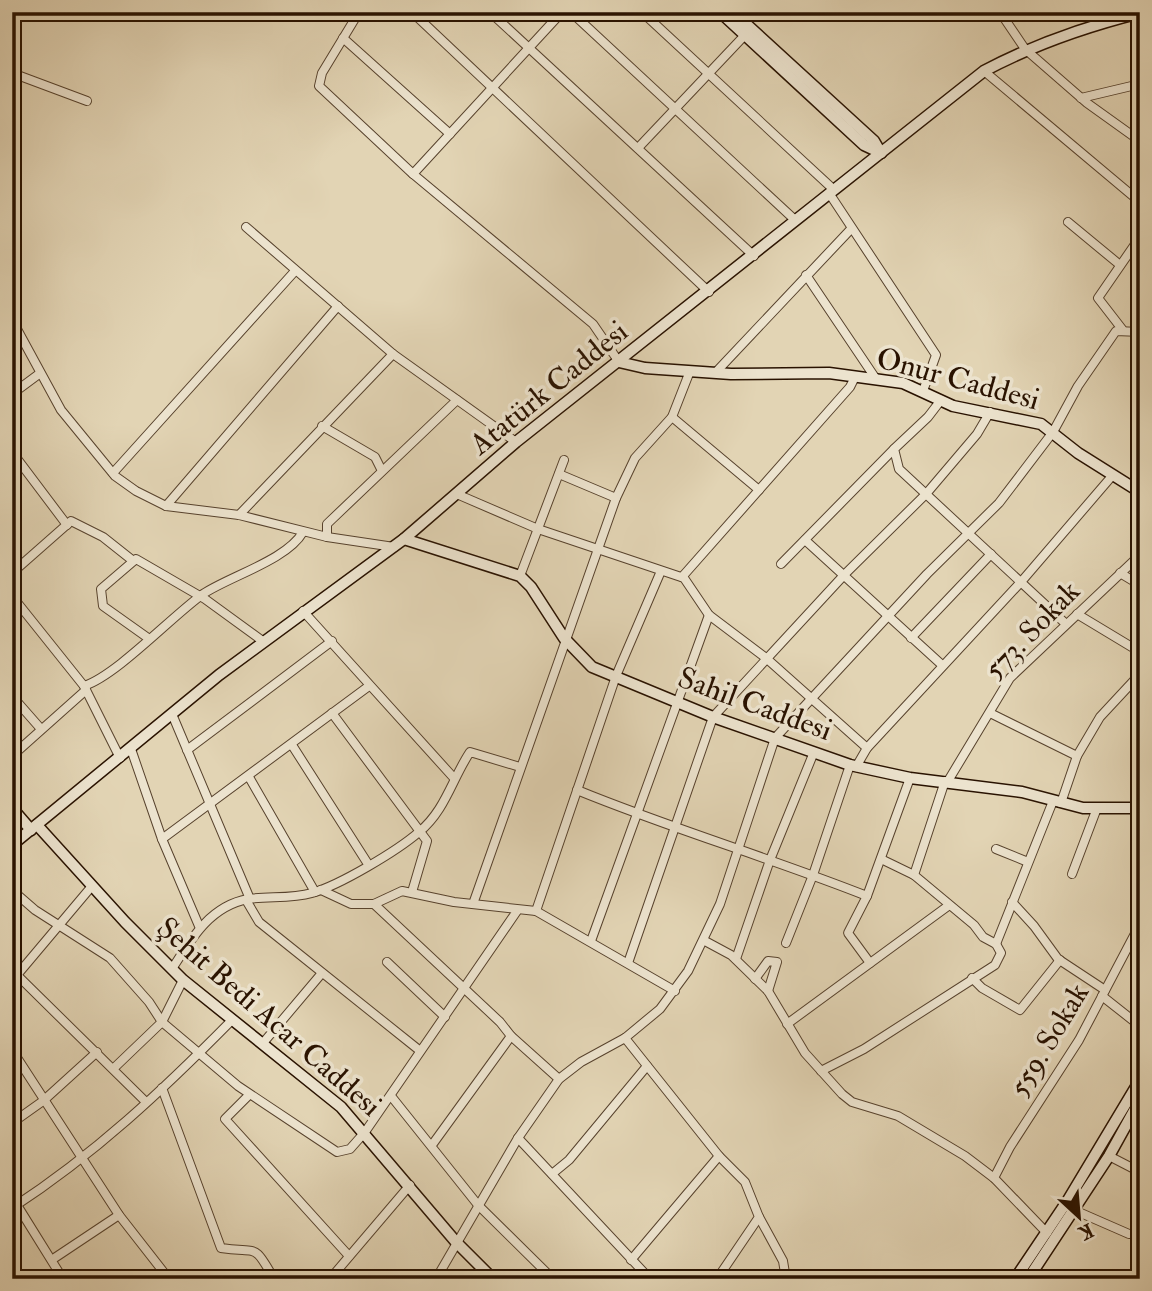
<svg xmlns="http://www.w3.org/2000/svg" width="1152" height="1291" viewBox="0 0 1152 1291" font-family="'IM FELL Double Pica',serif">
<rect width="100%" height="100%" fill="#e2d4b4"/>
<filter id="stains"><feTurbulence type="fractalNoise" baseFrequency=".00286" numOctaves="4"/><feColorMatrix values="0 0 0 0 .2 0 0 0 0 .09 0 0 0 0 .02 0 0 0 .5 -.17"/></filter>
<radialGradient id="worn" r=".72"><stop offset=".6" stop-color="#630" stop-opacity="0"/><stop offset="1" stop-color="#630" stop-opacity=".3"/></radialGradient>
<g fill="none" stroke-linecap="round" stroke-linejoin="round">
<defs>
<g id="street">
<path d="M 359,12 L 322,73 L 319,86 L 413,174 L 593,324 L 619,362"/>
<path d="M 412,12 L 709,292"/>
<path d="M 490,12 L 754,256"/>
<path d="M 571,12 L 795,220"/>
<path d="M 642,12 L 833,189"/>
<path d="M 1000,12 L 1025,49 L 1087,103 L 1140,141"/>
<path d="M 343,38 L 450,134"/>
<path d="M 984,71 L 1140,202"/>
<path d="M 12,73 L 87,101"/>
<path d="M 1081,98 L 1140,84"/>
<path d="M 638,148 L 745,35"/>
<path d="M 413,174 L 562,12"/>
<path d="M 829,193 L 936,355 L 923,391"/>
<path d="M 1068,222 L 1120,265"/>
<path d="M 246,227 L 393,354 L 516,442"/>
<path d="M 806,275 L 876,379"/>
<path d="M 12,320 L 61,410 L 115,476 L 136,491 L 166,506 L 239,515 L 327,537 L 394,547"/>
<path d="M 1122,329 L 1098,298 L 1140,237"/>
<path d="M 717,371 L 851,229"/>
<path d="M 12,394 L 39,374"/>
<path d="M 941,400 L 928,417 L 894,449 L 899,469 L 1066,624"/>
<path d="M 672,417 L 759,490"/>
<path d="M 322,426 L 375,457 L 381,469"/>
<path d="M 12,452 L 67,525"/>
<path d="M 113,473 L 295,271"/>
<path d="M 559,474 L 616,498"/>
<path d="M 459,495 L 538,529 L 684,578 L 709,615 L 766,658 L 867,748"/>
<path d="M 166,506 L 338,306"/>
<path d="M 239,515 L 393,354"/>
<path d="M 327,537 L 327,524 L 457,400"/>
<path d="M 805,540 L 942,665"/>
<path d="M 781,564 L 894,449"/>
<path d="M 12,573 L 71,521 L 103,537 L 132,560"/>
<path d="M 1120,573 L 1140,585"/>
<path d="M 520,576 L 564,460"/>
<path d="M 682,577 L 850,387 L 855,377"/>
<path d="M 12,596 L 84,686 C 117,675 171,617 203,594 C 230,576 287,560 303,532"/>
<path d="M 303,611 L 453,777"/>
<path d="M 1077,614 L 1140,652"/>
<path d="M 148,638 L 103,606 L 101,589 L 136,559 L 205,599 L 264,642"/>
<path d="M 911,638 L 991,554"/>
<path d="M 84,686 L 120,758"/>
<path d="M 12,696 L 41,729"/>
<path d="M 332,713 L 427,841 L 412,892"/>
<path d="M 990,713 L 1077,756"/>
<path d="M 172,714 L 250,899"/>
<path d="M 292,745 L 368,864"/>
<path d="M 131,749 L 162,839 L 199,926"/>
<path d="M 187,750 L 332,641"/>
<path d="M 12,756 L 86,690"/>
<path d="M 856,767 L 867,748 L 1021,582 L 1112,476"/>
<path d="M 249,777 L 315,892"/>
<path d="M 948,781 L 1010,678 L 1140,555"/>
<path d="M 577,790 C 672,829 771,858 867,896"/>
<path d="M 1061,803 L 1077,756 L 1100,717 L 1140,674"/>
<path d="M 162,839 L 369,686"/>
<path d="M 996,849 L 1028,862"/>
<path d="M 1072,874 L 1097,808"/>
<path d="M 914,875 L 945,781"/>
<path d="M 12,890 L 35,910 L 110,958 L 149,1002 L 162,1022 L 238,1086 L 337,1152 L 350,1149 L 365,1132 L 517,911"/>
<path d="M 321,890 L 351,904 L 374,904 L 402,891 L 454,902 L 536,911 L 675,991"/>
<path d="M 246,900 L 259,922 L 419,1050"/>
<path d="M 1012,902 L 1034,926 L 1058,959 L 1105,990"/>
<path d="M 374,904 L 500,1022 L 511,1036 L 432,1145"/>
<path d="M 473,904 L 616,498 L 635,458 L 672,417 L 690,371"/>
<path d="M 12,905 L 20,898"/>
<path d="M 536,911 L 616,676 L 661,571"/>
<path d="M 591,941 L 709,615"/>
<path d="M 705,941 L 731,955 L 768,991 L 805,1053 L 842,1094 L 852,1102 L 898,1116 L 965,1156 L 994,1178 L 1047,1233"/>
<path d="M 786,943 L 813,875 L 850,765"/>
<path d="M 996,944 L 1053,801"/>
<path d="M 736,959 L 770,860 L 814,752"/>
<path d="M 387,962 L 445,1017"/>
<path d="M 628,963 L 713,717 L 845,574 L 926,494 L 977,434 L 990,412"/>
<path d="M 870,963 L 848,933 L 867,896 L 910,778"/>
<path d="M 172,969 C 191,939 210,906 248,899 C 270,896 291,899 312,893 C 340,885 397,851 419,832 C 445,811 452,779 470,752 L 520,767"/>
<path d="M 17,975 L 146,1102"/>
<path d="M 972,978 L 982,988 L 1020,1010 L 1060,960"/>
<path d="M 755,979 L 768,961 L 777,962 L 768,991"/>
<path d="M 12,981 L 92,886"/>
<path d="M 1102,996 L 1140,1026"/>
<path d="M 787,1024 L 948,906"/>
<path d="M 511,1036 L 559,1079"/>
<path d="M 625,1038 L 719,1156 L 745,1182 L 759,1217 L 717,1279"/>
<path d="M 263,1043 L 322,973"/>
<path d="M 12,1050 L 119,1215 L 169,1279"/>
<path d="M 114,1068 L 162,1022 L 183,980"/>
<path d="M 821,1071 L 864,1049 L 995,965 L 1001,953 L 996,944 L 983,937 L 974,925 L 914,875 L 881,859"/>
<path d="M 162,1088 L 221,1248 C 258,1254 253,1241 274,1279"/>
<path d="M 249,1095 L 225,1119 L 349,1256"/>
<path d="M 391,1096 L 478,1205 L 553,1279"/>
<path d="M 12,1123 L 43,1101 L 97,1052"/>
<path d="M 518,1138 L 650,1279"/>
<path d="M 1109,1156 L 1140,1172"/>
<path d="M 552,1174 L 569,1160 L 647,1066"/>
<path d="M 994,1178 L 1010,1147 L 1079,1040 L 1140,924"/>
<path d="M 12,1197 L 63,1279"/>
<path d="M 12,1208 C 95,1154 163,1090 232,1020"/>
<path d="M 1074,1210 L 1129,1234 L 1140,1234"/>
<path d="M 759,1217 L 783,1261 L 786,1279"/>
<path d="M 53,1259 L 119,1215"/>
<path d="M 631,1260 L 719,1156"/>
<path d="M 330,1279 L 410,1185"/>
<path d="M 436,1279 L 518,1138 L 559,1079 L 581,1062 L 625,1038 L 660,1009 L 688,971 L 720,904 L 775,738 L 927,574 L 999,503 L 1053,432 L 1078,386 L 1116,331 L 1140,332"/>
</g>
<g id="secondary">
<path d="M 720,12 L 864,145 L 881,153"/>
<path d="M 733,12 L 874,141 L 881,153"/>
<path d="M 619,362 L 645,368 L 731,374 L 829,373 L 903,383 L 953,406 L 1041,424 L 1078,453 L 1140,492"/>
<path d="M 404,539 L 520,576 L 531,587 L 564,638 L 592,667 L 713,717 L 850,765 L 910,778 L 1022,792 L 1083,808 L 1140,808"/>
<path d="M 12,808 L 31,830"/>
<path d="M 37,825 L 125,922 L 183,980 L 341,1107 L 456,1242 L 493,1279"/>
<path d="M 12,845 L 219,675 L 404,539 L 516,442 L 984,71 C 1035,44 1084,27 1140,13"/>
<path d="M 1015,1279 L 1068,1200 L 1140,1080"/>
<path d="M 1028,1279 L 1109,1156 L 1140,1100"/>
</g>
</defs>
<use href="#street" stroke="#57422d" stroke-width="10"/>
<use href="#secondary" stroke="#291200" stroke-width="13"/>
<use href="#street" stroke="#ece3ce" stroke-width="8"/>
<use href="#secondary" stroke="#ece3ce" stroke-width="10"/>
</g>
<g text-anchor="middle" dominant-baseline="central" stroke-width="7" stroke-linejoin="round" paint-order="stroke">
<g font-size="30" fill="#291200" stroke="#ece3ce">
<text transform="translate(958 379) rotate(15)">Onur Caddesi</text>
<text transform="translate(549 388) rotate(-39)">Atatürk Caddesi</text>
<text transform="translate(1032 630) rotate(-46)">573. Sokak</text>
<text transform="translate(755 704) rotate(20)">Sahil Caddesi</text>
<text transform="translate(269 1017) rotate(41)">Şehit Bedi Acar Caddesi</text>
<text transform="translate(1049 1040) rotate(-59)">559. Sokak</text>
</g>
</g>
<rect width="1152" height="1291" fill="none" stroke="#e2d4b4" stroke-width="42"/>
<rect x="14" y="14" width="1124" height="1263" fill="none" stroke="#291200" stroke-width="3.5"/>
<rect x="21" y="21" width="1110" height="1249" fill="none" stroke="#291200" stroke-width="2"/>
<g transform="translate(1079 1217) rotate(154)" stroke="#ece3ce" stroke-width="5" paint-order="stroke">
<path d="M0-5L12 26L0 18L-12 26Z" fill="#291200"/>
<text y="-10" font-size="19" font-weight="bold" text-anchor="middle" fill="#291200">K</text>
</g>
<rect width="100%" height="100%" filter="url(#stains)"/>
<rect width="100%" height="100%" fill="url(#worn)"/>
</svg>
